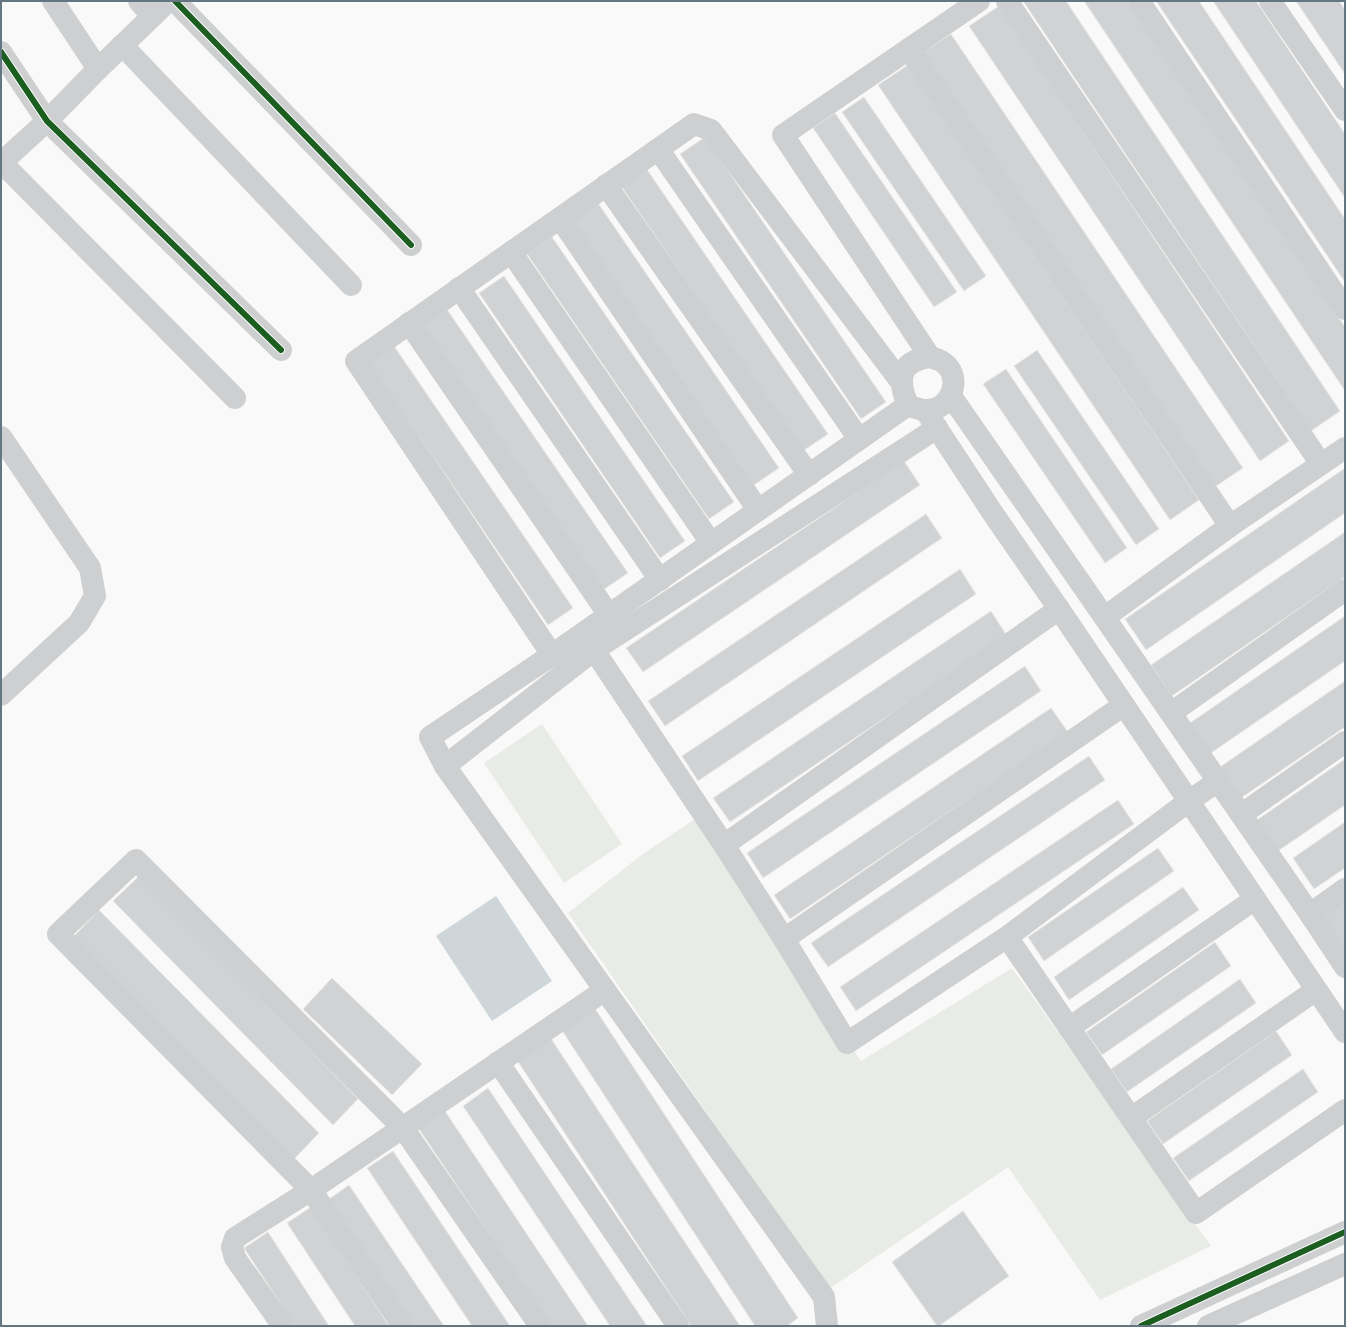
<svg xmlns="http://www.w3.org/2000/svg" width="1346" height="1327" viewBox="0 0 1346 1327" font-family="Barlow,sans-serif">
<rect width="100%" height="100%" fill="#f9f9f9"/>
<g fill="#e8ebe6">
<path d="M 542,724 L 622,844 L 564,883 L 484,763 Z"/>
<path d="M 698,817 L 861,1061 L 1012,968 L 1211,1246 L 1100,1300 L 1008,1167 L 829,1289 L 568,913 L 640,856 Z"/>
</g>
<path fill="#ced6d9" d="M 496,896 L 552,981 L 492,1021 L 436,936 Z"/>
<g fill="#d0d2d3" stroke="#e8e8e8">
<path d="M 1023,1 L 1066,1 L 1340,411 L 1311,431 Z"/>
<path d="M 1084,1 L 1127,1 L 1345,327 L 1345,391 Z"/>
<path d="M 1156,1 L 1199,1 L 1345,219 L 1345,282 Z"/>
<path d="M 1213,1 L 1256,1 L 1345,134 L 1345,198 Z"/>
<path d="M 1296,1 L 1339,1 L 1345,10 L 1345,74 Z"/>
<path d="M 999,6 L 1289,441 L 1260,461 L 969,26 Z"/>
<path d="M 951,34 L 1243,468 L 1213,488 L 922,53 Z"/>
<path d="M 908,65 L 1199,500 L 1170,520 L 878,85 Z"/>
<path d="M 864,97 L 986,276 L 964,291 L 842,112 Z"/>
<path d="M 835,113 L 957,292 L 934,307 L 813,128 Z"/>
<path d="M 705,137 L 886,402 L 861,419 L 680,154 Z"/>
<path d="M 646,168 L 828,434 L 803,451 L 621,186 Z"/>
<path d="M 598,203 L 779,468 L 754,485 L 573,219 Z"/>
<path d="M 552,237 L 734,502 L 709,519 L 527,254 Z"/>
<path d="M 504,276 L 685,541 L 660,558 L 479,293 Z"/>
<path d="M 446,308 L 628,573 L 603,590 L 421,325 Z"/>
<path d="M 392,343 L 573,608 L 548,625 L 367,360 Z"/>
<path d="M 1037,350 L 1159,529 L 1136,545 L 1014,366 Z"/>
<path d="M 1006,369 L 1127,548 L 1105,563 L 983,384 Z"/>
<path d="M 904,461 L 920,485 L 643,672 L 626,648 Z"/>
<path d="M 1345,468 L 1345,513 L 1146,650 L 1125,619 Z"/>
<path d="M 926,514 L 942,538 L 665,726 L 648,701 Z"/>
<path d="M 1345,532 L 1345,577 L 1172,696 L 1151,665 Z"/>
<path d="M 960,569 L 976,594 L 698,781 L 682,756 Z"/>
<path d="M 991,611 L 1007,636 L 730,822 L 713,798 Z"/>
<path d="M 1345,616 L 1345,661 L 1211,753 L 1190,723 Z"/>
<path d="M 1025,666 L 1041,691 L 763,878 L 747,853 Z"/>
<path d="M 1345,681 L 1345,727 L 1241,798 L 1220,767 Z"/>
<path d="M 1051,708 L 1068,732 L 790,919 L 774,895 Z"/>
<path d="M 1089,756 L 1105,780 L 828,967 L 811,943 Z"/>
<path d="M 1345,759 L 1345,805 L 1278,851 L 1257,820 Z"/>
<path d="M 1118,800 L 1134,824 L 856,1011 L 840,987 Z"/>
<path d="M 1345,822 L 1345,868 L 1314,889 L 1293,858 Z"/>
<path d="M 1158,848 L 1174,871 L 1044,961 L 1028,937 Z"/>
<path d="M 139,876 L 358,1099 L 333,1125 L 113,901 Z"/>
<path d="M 1183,887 L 1199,910 L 1069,1000 L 1054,977 Z"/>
<path d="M 1345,902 L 1345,947 L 1322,918 Z"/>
<path d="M 99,910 L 319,1133 L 294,1159 L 74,936 Z"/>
<path d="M 1215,942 L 1231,966 L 1102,1055 L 1086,1032 Z"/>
<path d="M 332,978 L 422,1064 L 392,1095 L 303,1009 Z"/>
<path d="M 1240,979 L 1256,1003 L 1127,1092 L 1111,1069 Z"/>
<path d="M 594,1007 L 798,1318 L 787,1326 L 755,1326 L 561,1029 Z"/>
<path d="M 1276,1031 L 1292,1055 L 1163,1144 L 1147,1121 Z"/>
<path d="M 550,1037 L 740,1326 L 691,1326 L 517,1060 Z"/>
<path d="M 1303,1069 L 1318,1092 L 1189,1181 L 1173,1158 Z"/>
<path d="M 488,1088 L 647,1326 L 610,1326 L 463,1106 Z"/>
<path d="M 445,1111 L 588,1326 L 551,1326 L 419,1129 Z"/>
<path d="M 393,1151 L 510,1326 L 472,1326 L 367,1168 Z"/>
<path d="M 349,1185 L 444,1326 L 409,1326 L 325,1202 Z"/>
<path d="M 311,1207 L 389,1326 L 355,1326 L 287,1223 Z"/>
<path d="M 963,1211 L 1009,1276 L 939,1326 L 937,1326 L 892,1262 Z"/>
<path d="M 268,1232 L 329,1326 L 295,1326 L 244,1248 Z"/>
</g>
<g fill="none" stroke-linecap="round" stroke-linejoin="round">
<g stroke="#cecfd0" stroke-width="22">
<path d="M 53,1 L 98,69"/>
<path d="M 139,1 L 152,16"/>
<path d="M 175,1 L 411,245"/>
<path d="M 1007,1 L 1321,464"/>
<path d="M 1139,1 L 1345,309"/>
<path d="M 1270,1 L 1345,110"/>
<path d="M 122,45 L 351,285"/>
<path d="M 909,49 L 1230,526"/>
<path d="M 1,52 L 47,121 L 281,350"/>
<path d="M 658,149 L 859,439"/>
<path d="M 1,162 L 235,398"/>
<path d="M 1,163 L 47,121 L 98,69 L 168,1"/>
<path d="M 606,185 L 809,475"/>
<path d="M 560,218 L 758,510"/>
<path d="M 511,252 L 711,543"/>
<path d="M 459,288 L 660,580"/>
<path d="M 409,323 L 609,615"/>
<path d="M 930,357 L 783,135 L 979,1"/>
<path d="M 930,357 C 933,358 936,359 939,360 C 965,372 953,411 926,410 C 920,410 913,407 908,405 C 897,380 899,361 930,357 Z"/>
<path d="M 951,396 L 1310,914 L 1345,967"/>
<path d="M 925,410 L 994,515 L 1059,609 L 1345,1032"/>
<path d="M 937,428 L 594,650 L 724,845 L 784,939 L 847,1043 L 1007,937 L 1189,801 L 1218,781"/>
<path d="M 1,437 L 90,568 L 95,596 L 79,623 L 1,695"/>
<path d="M 1105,617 L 1230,526 L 1345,448"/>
<path d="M 552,655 L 356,361 L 694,124 L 711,130 L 901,382"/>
<path d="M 1171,713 L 1345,590"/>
<path d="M 445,766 L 594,650"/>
<path d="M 1242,814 L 1345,742"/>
<path d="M 724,845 L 1059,609"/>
<path d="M 1310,914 L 1345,889"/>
<path d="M 1007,937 L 1131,1118 L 1316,990"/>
<path d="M 784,939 L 1124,705"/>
<path d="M 1069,1028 L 1255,899"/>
<path d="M 498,1062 L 678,1326"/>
<path d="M 1131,1118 L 1196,1213 L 1345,1110"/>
<path d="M 283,1326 L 235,1258 L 232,1247 L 235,1238 L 311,1190 L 605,990"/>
<path d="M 403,1326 L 311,1190 L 58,934 L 136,860 L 403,1128 L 540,1326"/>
<path d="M 827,1326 L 824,1297 L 445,766 L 430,737 L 552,655 L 908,405"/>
<path d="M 1141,1326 L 1345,1232"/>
<path d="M 1208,1326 L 1345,1264"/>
</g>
<defs>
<g id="cycleway">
<path d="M 175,1 L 411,245"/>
<path d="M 1,52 L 47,121 L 281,350"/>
<path d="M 1141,1326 L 1345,1232"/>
</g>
</defs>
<use href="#cycleway" stroke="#fff" stroke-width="8"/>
<use href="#cycleway" stroke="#1b5e20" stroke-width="6"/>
</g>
<rect width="1346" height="1327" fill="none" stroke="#657683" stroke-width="4"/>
</svg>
